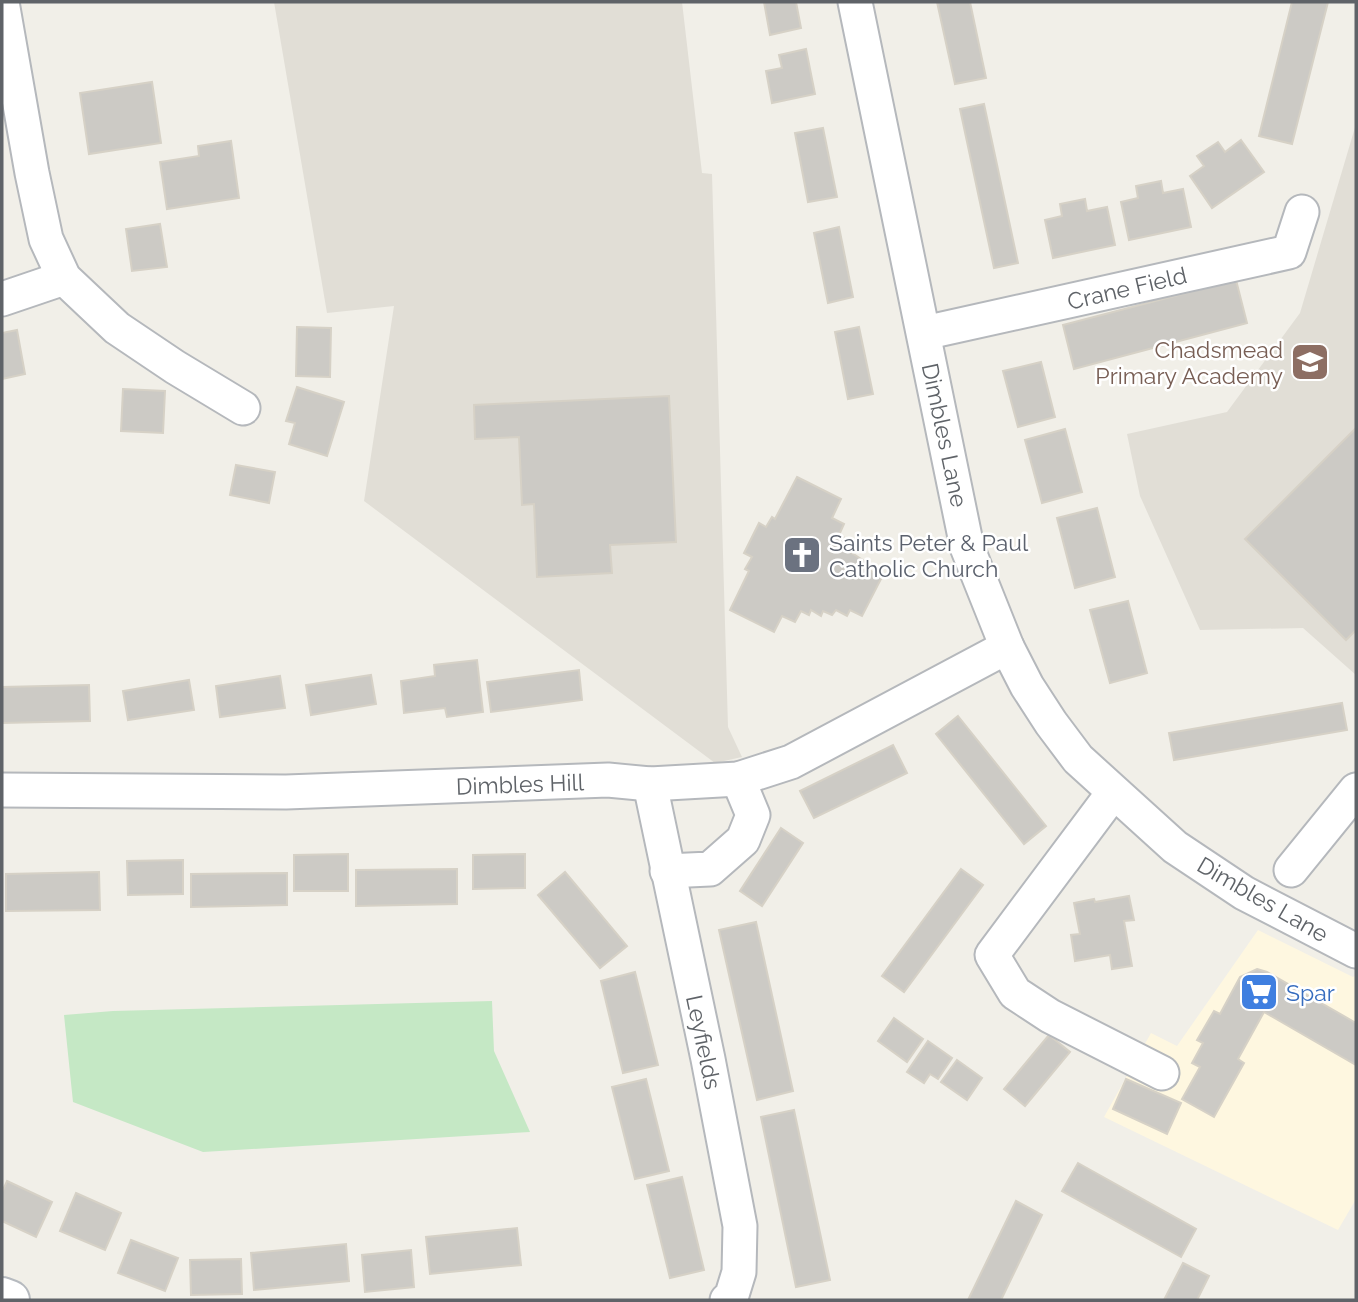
<svg xmlns="http://www.w3.org/2000/svg" width="1358" height="1302" viewBox="0 0 1358 1302" font-family="Raleway,sans-serif">
<rect width="100%" height="100%" fill="#f1efe8"/>
<path fill="#fef7e0" d="M 1258,930 L 1353,977 L 1356,975 L 1356,1199 L 1338,1230 L 1104,1117 L 1151,1033 L 1177,1046 Z"/>
<g fill="#e1ded6">
<path d="M 274,2 L 682,2 L 702,173 L 712,174 L 728,727 L 742,757 L 715,763 L 364,501 L 394,306 L 327,313 Z"/>
<path d="M 1356,124 L 1356,675 L 1303,628 L 1200,630 L 1140,496 L 1127,434 L 1227,412 L 1300,313 Z"/>
</g>
<path fill="#c5e8c5" d="M 492,1001 L 494,1051 L 530,1132 L 203,1152 L 73,1102 L 64,1015 L 113,1011 Z"/>
<g fill="#cccac5" stroke="#d6d1c6" stroke-width="2">
<path d="M 764,2 L 796,2 L 801,28 L 770,35 Z"/>
<path d="M 937,2 L 970,2 L 986,78 L 955,84 Z"/>
<path d="M 1292,2 L 1328,2 L 1292,144 L 1259,136 Z"/>
<path d="M 806,49 L 815,94 L 772,103 L 766,71 L 782,68 L 779,55 Z"/>
<path d="M 152,82 L 161,143 L 89,154 L 80,93 Z"/>
<path d="M 984,104 L 1018,263 L 994,268 L 960,109 Z"/>
<path d="M 823,128 L 837,197 L 808,202 L 795,133 Z"/>
<path d="M 1241,140 L 1264,172 L 1212,208 L 1190,176 L 1204,166 L 1197,156 L 1218,142 L 1225,152 Z"/>
<path d="M 231,141 L 239,198 L 167,209 L 160,162 L 199,156 L 198,146 Z"/>
<path d="M 1161,181 L 1163,193 L 1183,189 L 1191,227 L 1129,240 L 1121,202 L 1138,198 L 1136,186 Z"/>
<path d="M 1085,199 L 1087,211 L 1107,207 L 1115,245 L 1053,258 L 1045,220 L 1062,216 L 1060,204 Z"/>
<path d="M 160,224 L 167,267 L 132,271 L 126,229 Z"/>
<path d="M 839,227 L 853,297 L 828,303 L 814,233 Z"/>
<path d="M 1236,280 L 1247,323 L 1074,369 L 1063,325 Z"/>
<path d="M 297,327 L 331,328 L 330,377 L 296,376 Z"/>
<path d="M 859,327 L 873,394 L 848,399 L 835,332 Z"/>
<path d="M 17,330 L 25,374 L 2,379 L 2,333 Z"/>
<path d="M 1041,362 L 1055,417 L 1018,427 L 1003,371 Z"/>
<path d="M 297,387 L 344,402 L 327,456 L 289,444 L 295,423 L 286,421 Z"/>
<path d="M 123,389 L 165,391 L 163,433 L 121,431 Z"/>
<path d="M 669,396 L 676,542 L 610,545 L 612,573 L 537,577 L 534,504 L 522,505 L 519,437 L 475,439 L 474,405 Z"/>
<path d="M 1356,428 L 1356,630 L 1346,640 L 1245,539 Z"/>
<path d="M 1065,429 L 1082,492 L 1042,503 L 1025,440 Z"/>
<path d="M 236,465 L 275,472 L 269,503 L 230,495 Z"/>
<path d="M 797,477 L 841,499 L 832,518 L 844,524 L 839,535 L 847,539 L 844,543 L 854,548 L 852,553 L 872,566 L 869,570 L 882,577 L 862,616 L 850,610 L 847,616 L 836,610 L 832,615 L 823,611 L 821,616 L 811,610 L 809,615 L 801,611 L 795,622 L 782,616 L 774,632 L 730,610 L 749,571 L 745,569 L 752,557 L 744,553 L 759,523 L 766,527 L 772,517 L 775,519 Z"/>
<path d="M 1097,508 L 1115,577 L 1075,588 L 1057,518 Z"/>
<path d="M 1128,601 L 1147,673 L 1110,683 L 1090,610 Z"/>
<path d="M 477,660 L 483,712 L 447,717 L 445,708 L 404,713 L 401,681 L 435,676 L 434,665 Z"/>
<path d="M 579,670 L 582,700 L 491,712 L 487,682 Z"/>
<path d="M 371,675 L 376,704 L 311,715 L 306,685 Z"/>
<path d="M 280,676 L 285,708 L 220,717 L 216,686 Z"/>
<path d="M 189,680 L 194,710 L 128,720 L 123,691 Z"/>
<path d="M 89,685 L 90,721 L 2,723 L 2,687 Z"/>
<path d="M 1342,703 L 1347,730 L 1174,760 L 1169,733 Z"/>
<path d="M 958,716 L 1046,826 L 1024,844 L 936,734 Z"/>
<path d="M 893,745 L 907,773 L 814,818 L 800,791 Z"/>
<path d="M 781,828 L 803,843 L 762,906 L 740,891 Z"/>
<path d="M 348,854 L 348,891 L 294,891 L 294,855 Z"/>
<path d="M 525,854 L 525,888 L 473,889 L 473,855 Z"/>
<path d="M 183,860 L 183,894 L 128,895 L 127,861 Z"/>
<path d="M 457,869 L 457,904 L 356,906 L 356,870 Z"/>
<path d="M 961,869 L 983,885 L 904,992 L 882,976 Z"/>
<path d="M 99,872 L 100,910 L 6,911 L 6,874 Z"/>
<path d="M 565,872 L 627,946 L 600,968 L 538,895 Z"/>
<path d="M 287,873 L 287,905 L 191,907 L 191,874 Z"/>
<path d="M 1129,896 L 1134,920 L 1124,921 L 1132,966 L 1112,969 L 1110,955 L 1075,961 L 1071,935 L 1080,934 L 1074,903 L 1094,899 L 1095,902 Z"/>
<path d="M 756,922 L 793,1091 L 757,1100 L 719,930 Z"/>
<path d="M 1257,969 L 1267,972 L 1356,1023 L 1356,1065 L 1264,1012 L 1238,1059 L 1244,1063 L 1214,1117 L 1182,1099 L 1200,1067 L 1192,1063 L 1203,1043 L 1197,1040 L 1214,1011 L 1220,1014 L 1240,977 Z"/>
<path d="M 635,972 L 658,1065 L 623,1073 L 601,981 Z"/>
<path d="M 894,1018 L 923,1039 L 907,1062 L 878,1041 Z"/>
<path d="M 1049,1035 L 1070,1052 L 1025,1106 L 1004,1089 Z"/>
<path d="M 928,1041 L 952,1058 L 938,1079 L 930,1074 L 924,1083 L 907,1072 Z"/>
<path d="M 957,1060 L 982,1078 L 967,1100 L 941,1082 Z"/>
<path d="M 646,1079 L 669,1171 L 635,1179 L 612,1087 Z"/>
<path d="M 1126,1079 L 1181,1103 L 1167,1134 L 1113,1109 Z"/>
<path d="M 794,1110 L 830,1280 L 796,1287 L 761,1117 Z"/>
<path d="M 1078,1163 L 1196,1229 L 1181,1257 L 1062,1191 Z"/>
<path d="M 682,1177 L 704,1270 L 670,1278 L 647,1185 Z"/>
<path d="M 7,1181 L 52,1202 L 36,1237 L 2,1221 L 2,1192 Z"/>
<path d="M 76,1193 L 121,1213 L 105,1250 L 60,1231 Z"/>
<path d="M 1016,1201 L 1042,1215 L 1001,1300 L 968,1300 Z"/>
<path d="M 517,1228 L 521,1265 L 430,1274 L 426,1237 Z"/>
<path d="M 131,1240 L 178,1258 L 165,1291 L 118,1273 Z"/>
<path d="M 346,1244 L 349,1281 L 254,1290 L 251,1253 Z"/>
<path d="M 411,1250 L 414,1287 L 365,1292 L 362,1255 Z"/>
<path d="M 241,1259 L 242,1294 L 191,1295 L 190,1260 Z"/>
<path d="M 1183,1263 L 1209,1276 L 1197,1300 L 1164,1300 Z"/>
</g>
<g fill="none" stroke-linecap="round" stroke-linejoin="round">
<defs>
<g id="street">
<path d="M 2,2 L 32,173 L 46,239 L 64,278 L 117,328 L 175,367 L 243,408"/>
<path d="M 855,2 L 967,547 L 1007,647 L 1027,686 L 1051,723 L 1078,759 L 1175,847 L 1244,893 L 1356,951"/>
<path d="M 2,299 L 64,278"/>
<path d="M 924,333 L 1289,252 L 1302,212"/>
<path d="M 650,784 L 708,1059 L 740,1226 L 739,1272 L 731,1298 L 727,1300"/>
<path d="M 2,790 L 286,792 L 608,780 L 650,784 L 738,779 L 791,762 L 1007,647"/>
<path d="M 1113,793 L 992,955 L 1015,993 L 1050,1016 L 1162,1073"/>
<path d="M 1291,870 L 1356,790"/>
<path d="M 667,871 L 710,869 L 743,840 L 753,815 L 738,779"/>
</g>
<path id="secondary" d="M 2,1297 L 10,1300"/>
</defs>
<use href="#street" stroke="#b5b8bc" stroke-width="37"/>
<use href="#secondary" stroke="#b6babf" stroke-width="42"/>
<use href="#street" stroke="#fff" stroke-width="33"/>
<use href="#secondary" stroke="#fff" stroke-width="38"/>
</g>
<defs>
<symbol id="school-square" viewBox="-11 -11 22 22"><rect x="-9" y="-9" width="18" height="18" rx="4" fill="#8d6e63" stroke="#fff"/><path d="M0-5L7-2L0 1L-7-2ZM-4 1L0 2.5L4 1V4Q0 6-4 4Z" fill="#fff"/></symbol>
<symbol id="church-square" viewBox="-11 -11 22 22"><rect x="-9" y="-9" width="18" height="18" rx="4" fill="#6b7280" stroke="#fff"/><path d="M-1.2-6h2.4v3.5h3.3v2.4h-3.3V6h-2.4V-.1h-3.3v-2.4h3.3Z" fill="#fff"/></symbol>
<symbol id="supermarket-square" viewBox="-11 -11 22 22"><rect x="-9" y="-9" width="18" height="18" rx="4" fill="#3f7fe0" stroke="#fff"/><path d="M-6-5.5h2.5l.6 2H6L4.5 2H-2.5L-4.4-4H-6ZM-1.5 3.2a1.3 1.3 0 1 0 .1 0ZM3 3.2a1.3 1.3 0 1 0 .1 0Z" fill="#fff"/></symbol>
</defs>
<g fill-rule="evenodd">
<use href="#school-square" x="1288" y="340" width="44" height="44"/>
<use href="#church-square" x="780" y="533" width="44" height="44"/>
<use href="#supermarket-square" x="1237" y="970" width="44" height="44"/>
</g>
<g text-anchor="middle" dominant-baseline="central" stroke-width="5" stroke-linejoin="round" paint-order="stroke">
<g font-size="23" fill="#5f6368" stroke="#fff">
<text transform="translate(1127 288) rotate(-13)">Crane Field</text>
<text transform="translate(945 435) rotate(78)">Dimbles Lane</text>
<text transform="translate(520 784) rotate(-2)">Dimbles Hill</text>
<text transform="translate(1263 899) rotate(30)">Dimbles Lane</text>
<text transform="translate(704 1042) rotate(78)">Leyfields</text>
</g>
<g font-size="23" fill="#785e54" stroke="#fff" text-anchor="end">
<text x="1283" y="349">Chadsmead<tspan x="1283" dy="26">Primary Academy</tspan></text>
</g>
<g font-size="23" fill="#5b616d" stroke="#fff" text-anchor="start">
<text x="829" y="542">Saints Peter &amp; Paul<tspan x="829" dy="26">Catholic Church</tspan></text>
</g>
<g font-size="23" fill="#366cbe" stroke="#fff" text-anchor="start">
<text x="1286" y="992">Spar</text>
</g>
</g>
<rect width="1358" height="1302" fill="none" stroke="#5f6368" stroke-width="7"/>
</svg>
